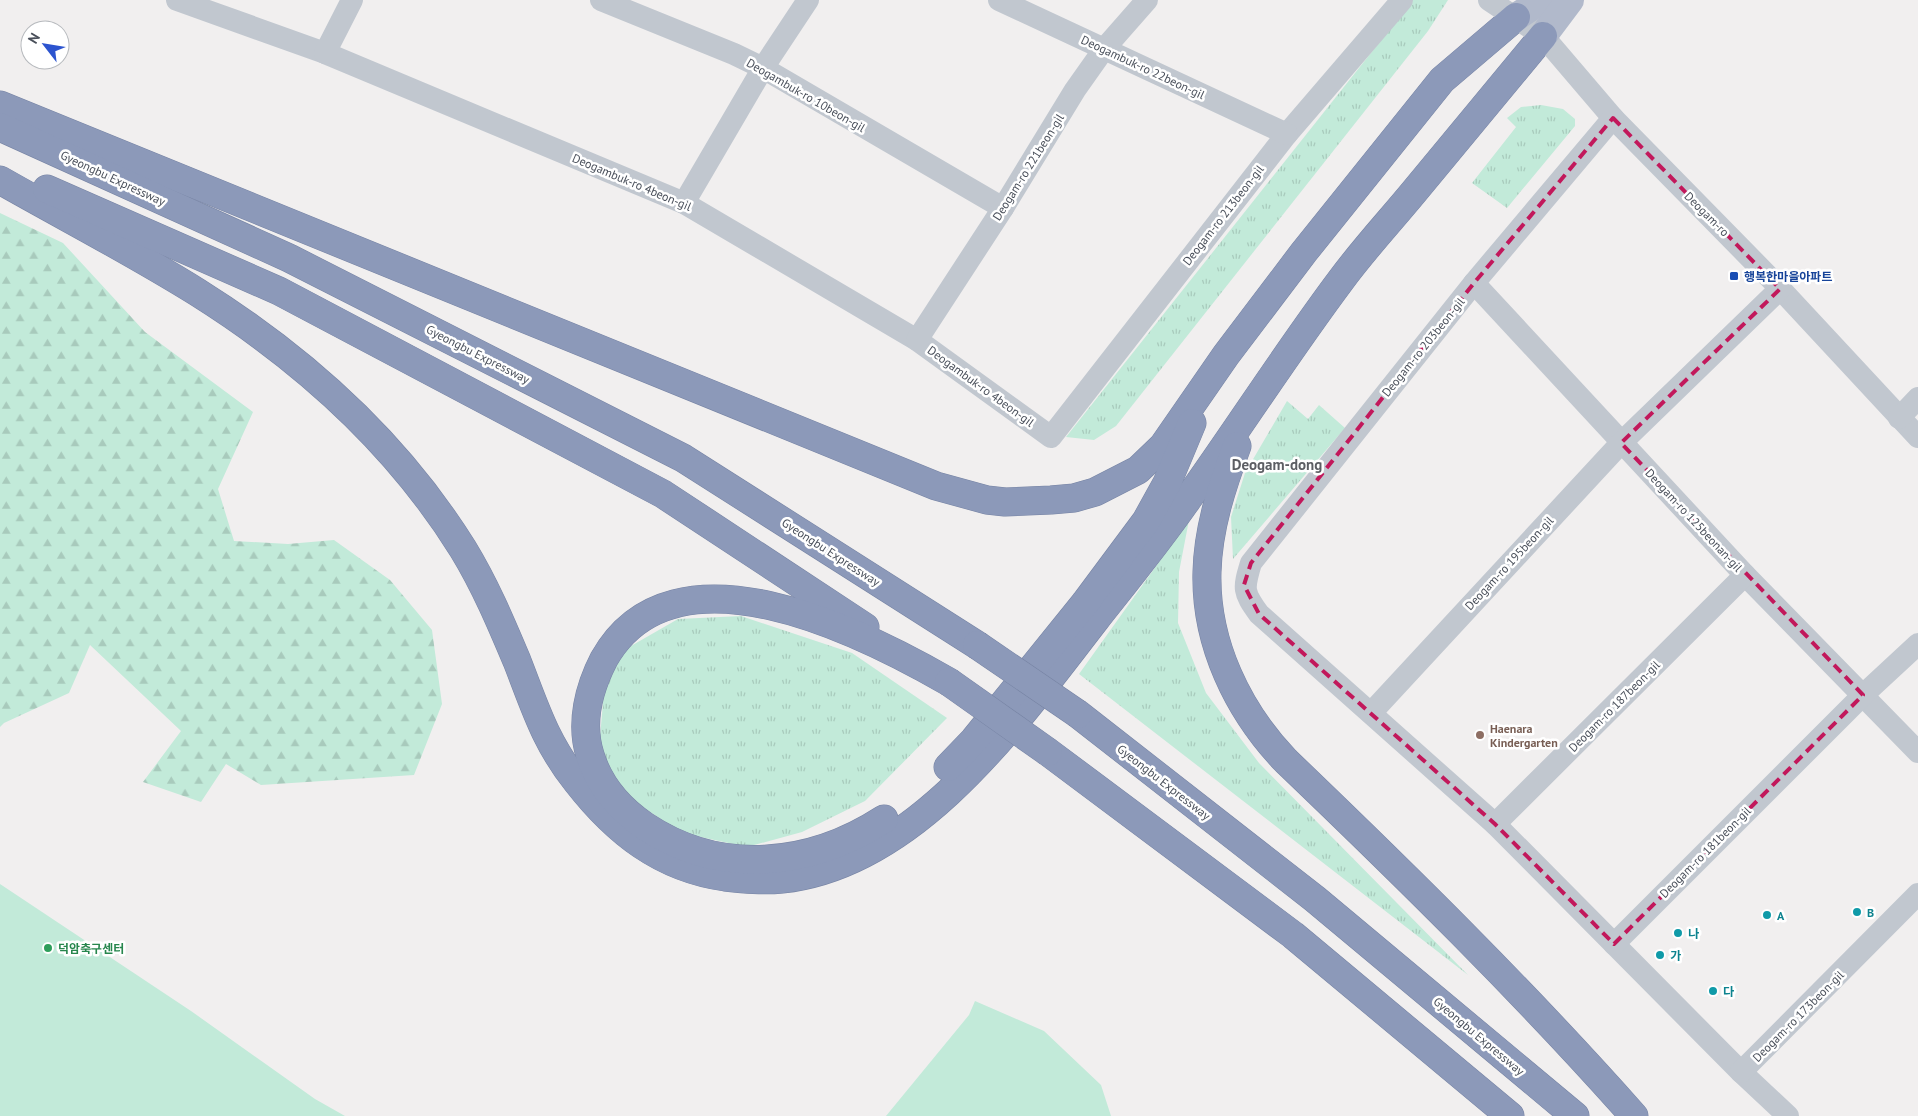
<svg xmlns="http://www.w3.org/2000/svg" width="1918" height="1116" viewBox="0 0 1918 1116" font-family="'PT Sans','Noto Sans KR',sans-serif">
<defs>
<pattern id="grass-tufts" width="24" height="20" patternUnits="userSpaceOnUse" patternTransform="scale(1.25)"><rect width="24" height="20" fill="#c2ead9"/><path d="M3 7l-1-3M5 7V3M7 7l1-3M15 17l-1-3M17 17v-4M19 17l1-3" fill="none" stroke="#a8cabc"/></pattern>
<pattern id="forest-firs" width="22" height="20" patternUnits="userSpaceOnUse" patternTransform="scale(1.25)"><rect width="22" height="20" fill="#c2ead9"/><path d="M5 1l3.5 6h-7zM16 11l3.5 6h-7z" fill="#a8cabc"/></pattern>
</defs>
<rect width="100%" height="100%" fill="#f1efef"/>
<g fill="url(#grass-tufts)">
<path d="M 1413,0 L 1448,0 L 1428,31 L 1116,426 L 1094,440 L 1066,437 Z"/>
<path d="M 1541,105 L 1563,109 L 1575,119 L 1575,126 L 1507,208 L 1472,183 L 1516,127 L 1507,118 L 1521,107 Z"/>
<path d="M 1287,401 L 1308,419 L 1319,405 L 1345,428 L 1233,559 L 1231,517 L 1245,473 Z"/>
<path d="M 1189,520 L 1179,572 L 1178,623 L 1206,693 L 1259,763 L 1468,975 L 1079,674 Z"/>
<path d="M 741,616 L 852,653 L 947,718 L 865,801 L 802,832 L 747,847 L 682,833 L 624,795 L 599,749 L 604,691 L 624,650 L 678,619 Z"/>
</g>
<path fill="url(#forest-firs)" d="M 0,213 L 63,243 L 145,332 L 253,412 L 218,489 L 234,541 L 288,544 L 334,540 L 390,580 L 432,630 L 442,704 L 414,775 L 261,785 L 226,764 L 201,802 L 143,782 L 181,731 L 90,645 L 69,693 L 4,723 L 0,727 Z"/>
<g fill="#c2ead9">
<path d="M 0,884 L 191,1011 L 315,1099 L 345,1116 L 0,1116 Z"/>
<path d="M 975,1001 L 1044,1031 L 1101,1085 L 1111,1116 L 886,1116 L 969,1015 Z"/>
</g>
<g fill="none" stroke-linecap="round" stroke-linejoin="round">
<defs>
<g id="highway">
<path d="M 0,105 L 936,486 L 987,500 L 1005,502 L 1051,500 L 1074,498 L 1095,492 L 1138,470 L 1163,446 L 1226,355 L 1304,252 L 1442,80 L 1516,17"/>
<path d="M 0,127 L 289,258 L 683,458 L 977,645"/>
<path d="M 0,180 C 65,217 133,252 197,292 C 302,358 397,443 463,549 C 485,585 501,623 517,661 C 535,707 545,742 577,782 C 616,832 661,868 725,877 C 744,879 763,881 782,879 C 917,865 1019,718 1096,619 C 1126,581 1157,543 1185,503 C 1238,429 1287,352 1341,280 C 1363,250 1389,222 1413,193 C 1456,141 1500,88 1543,36"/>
<path d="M 47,189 L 279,291 L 663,494 L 865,627"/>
<path d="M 1237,446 C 1222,486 1208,528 1207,572 C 1205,643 1238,711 1286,761 C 1406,876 1524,992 1634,1116"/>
<path d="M 1078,714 L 1315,899 L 1575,1116"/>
<path d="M 1048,752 L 1293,935 L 1510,1116"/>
<path d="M 948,767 L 974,740 L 1085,603 L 1146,521 L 1167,483 L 1192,423"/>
<path d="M 884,819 C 810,867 720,876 645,826 C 620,809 599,785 590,755 C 580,723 589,688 604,659 C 673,536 862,632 949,682"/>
</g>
</defs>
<use href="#highway" stroke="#7784a4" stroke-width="29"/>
<g stroke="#c1c7cf" stroke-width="22">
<path d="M 177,0 L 325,53 L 684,203 L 917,340 L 1051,437 L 1287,134 L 1402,0"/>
<path d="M 601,0 L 734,54 L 763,68 L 1003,208"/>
<path d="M 999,0 L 1287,134"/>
<path d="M 1489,0 L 1543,36 L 1613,118 L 1773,281 L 1918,437"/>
<path d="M 325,53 L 352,0"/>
<path d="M 1613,118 L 1474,283 L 1251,563 C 1243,589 1243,592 1259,614 L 1495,824 L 1741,1072 L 1788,1116"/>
<path d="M 684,203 L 763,68 L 808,0"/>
<path d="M 1474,283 L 1745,575 L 1918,752"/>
<path d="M 917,340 L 1003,208 L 1075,90 L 1104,49 L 1147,0"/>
<path d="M 1899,418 L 1918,398"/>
<path d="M 1371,713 L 1621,443 L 1780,289"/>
<path d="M 1495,824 L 1745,575"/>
<path d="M 1614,944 L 1863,695 L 1918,644"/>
<path d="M 1741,1072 L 1918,894"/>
</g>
<g stroke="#b1b9cb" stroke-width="28">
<path d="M 1516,17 L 1542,0"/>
<path d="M 1543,36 L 1570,0"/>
</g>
<use href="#highway" stroke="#8c99b9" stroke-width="28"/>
<defs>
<g id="highway-bridge">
<path d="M 977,645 L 1078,714"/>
<path d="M 949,682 L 1048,752"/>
</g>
</defs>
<use href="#highway-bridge" stroke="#7784a4" stroke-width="29" stroke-linecap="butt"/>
<use href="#highway-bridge" stroke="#8c99b9" stroke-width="28"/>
</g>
<path fill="none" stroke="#c2185b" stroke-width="4" stroke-dasharray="10 6" stroke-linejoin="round" d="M 1613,118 L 1780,289 L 1621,443 L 1863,695 L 1614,944 L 1495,824 L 1259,614 L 1244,585 L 1251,563 L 1474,283 Z"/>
<rect fill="#1a4fb4" stroke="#fff" stroke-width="2" x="1729" y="271" width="10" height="10" rx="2.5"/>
<circle fill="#8d6e63" stroke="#fff" stroke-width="2" cx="1480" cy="735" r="5"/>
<g fill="#0f9aa8" stroke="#fff" stroke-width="2">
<circle cx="1857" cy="912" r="5"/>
<circle cx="1767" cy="915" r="5"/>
<circle cx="1678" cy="933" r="5"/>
<circle cx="1660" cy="955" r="5"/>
<circle cx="1713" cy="991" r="5"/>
</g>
<circle fill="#2e9e5b" stroke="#fff" stroke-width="2" cx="48" cy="948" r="5"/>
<g text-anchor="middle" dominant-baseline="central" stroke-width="5" stroke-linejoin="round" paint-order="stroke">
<g font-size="12" fill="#494f5a" stroke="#fff">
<text transform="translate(1143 67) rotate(25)">Deogambuk-ro 22beon-gil</text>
<text transform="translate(806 95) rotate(30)">Deogambuk-ro 10beon-gil</text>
<text transform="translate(1028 167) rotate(-58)">Deogam-ro 221beon-gil</text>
<text transform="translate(113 178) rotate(25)">Gyeongbu Expressway</text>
<text transform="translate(632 182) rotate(23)">Deogambuk-ro 4beon-gil</text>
<text transform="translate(1707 214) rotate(45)">Deogam-ro</text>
<text transform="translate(1223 215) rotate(-52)">Deogam-ro 213beon-gil</text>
<text transform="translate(1423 347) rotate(-51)">Deogam-ro 203beon-gil</text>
<text transform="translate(478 354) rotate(27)">Gyeongbu Expressway</text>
<text transform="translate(981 386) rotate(36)">Deogambuk-ro 4beon-gil</text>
<text transform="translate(1694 520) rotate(47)">Deogam-ro 125beonan-gil</text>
<text transform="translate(831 552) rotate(33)">Gyeongbu Expressway</text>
<text transform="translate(1509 563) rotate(-47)">Deogam-ro 195beon-gil</text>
<text transform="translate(1614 706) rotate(-45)">Deogam-ro 187beon-gil</text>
<text transform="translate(1164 782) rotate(38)">Gyeongbu Expressway</text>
<text transform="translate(1705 852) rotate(-45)">Deogam-ro 181beon-gil</text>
<text transform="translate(1798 1016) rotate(-45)">Deogam-ro 173beon-gil</text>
<text transform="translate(1479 1036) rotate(40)">Gyeongbu Expressway</text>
</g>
<g font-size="12" font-weight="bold" fill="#164399" stroke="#fff" text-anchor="start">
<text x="1744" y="276">행복한마을아파트</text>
</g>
<g font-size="12" font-weight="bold" fill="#785e54" stroke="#fff" text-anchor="start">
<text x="1490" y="728">Haenara<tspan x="1490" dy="14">Kindergarten</tspan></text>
</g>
<g font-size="12" font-weight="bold" fill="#0d838f" stroke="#fff" text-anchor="start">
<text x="1867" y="912">B</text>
<text x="1777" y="915">A</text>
<text x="1688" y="933">나</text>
<text x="1670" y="955">가</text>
<text x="1723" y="991">다</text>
</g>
<g font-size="12" font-weight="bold" fill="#27864d" stroke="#fff" text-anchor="start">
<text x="58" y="948">덕암축구센터</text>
</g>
<g font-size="15" font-weight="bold" fill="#5c5e63" stroke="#fff">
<text x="1277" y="464">Deogam-dong</text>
</g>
</g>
<g transform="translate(45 45) rotate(301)"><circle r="24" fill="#ffffff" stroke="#b6b9bd"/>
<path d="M0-4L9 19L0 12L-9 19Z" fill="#2c54cf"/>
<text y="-8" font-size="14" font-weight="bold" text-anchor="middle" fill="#494f5a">N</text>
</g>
</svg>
